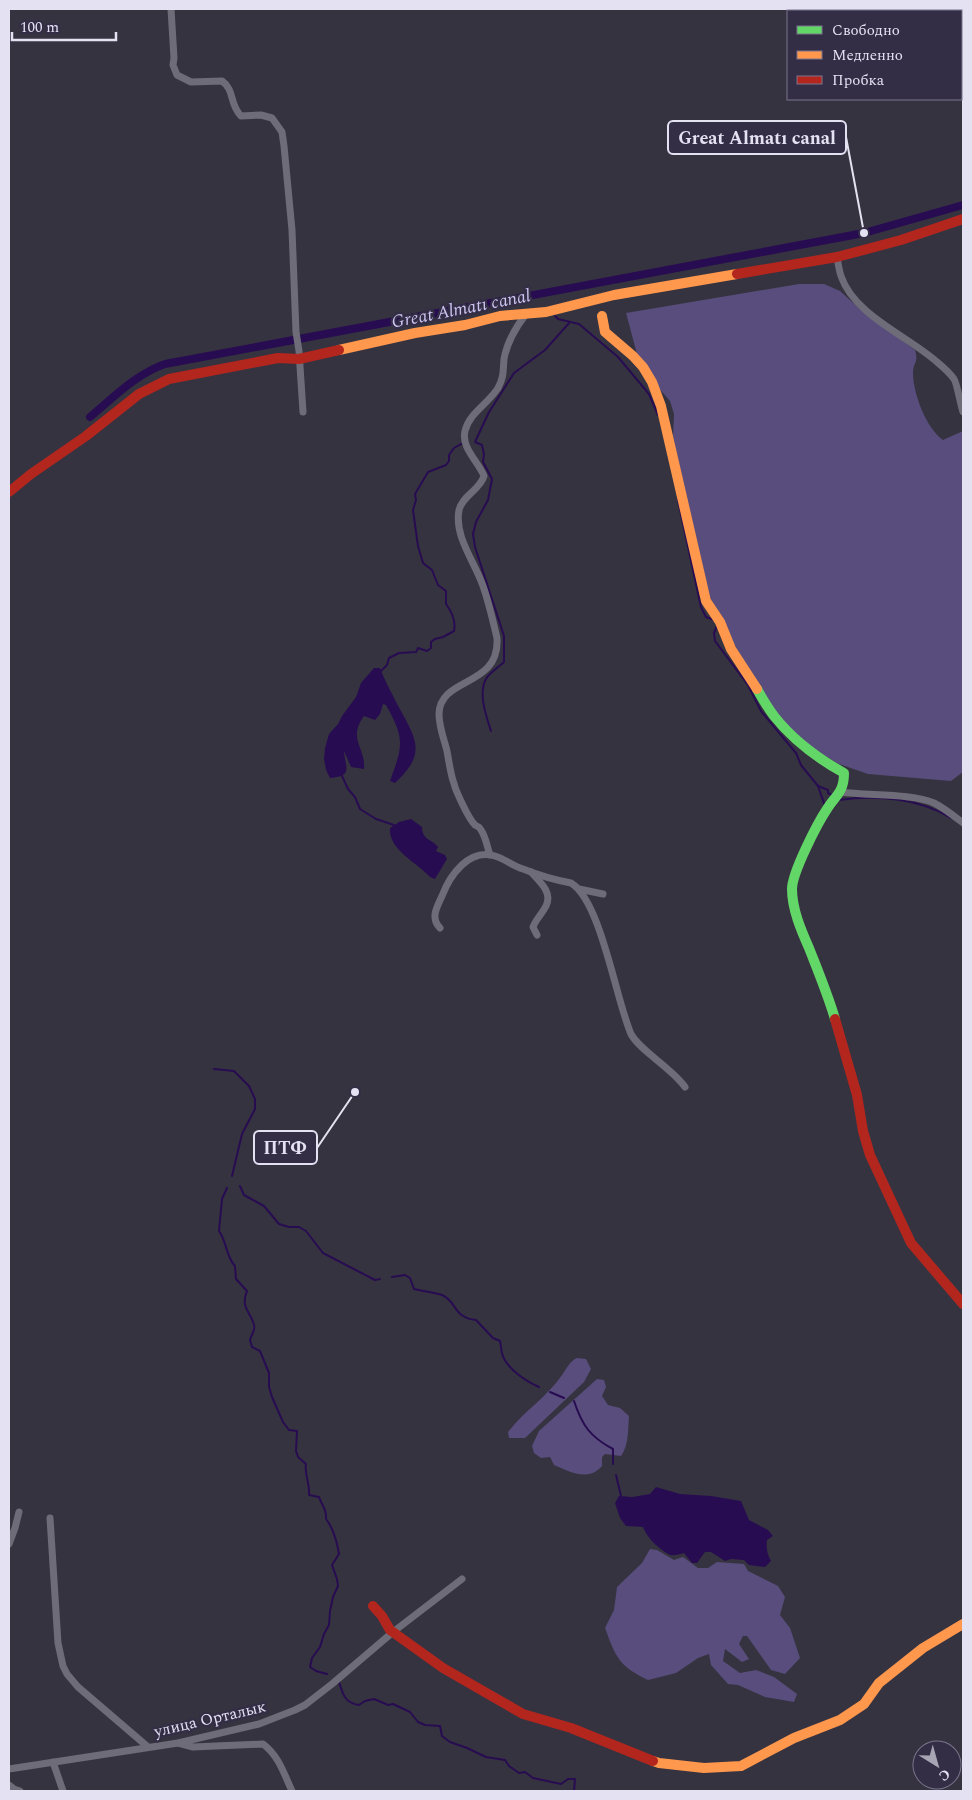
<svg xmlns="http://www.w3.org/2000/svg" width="972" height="1800" viewBox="0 0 972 1800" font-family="Spectral,serif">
<rect width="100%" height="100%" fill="#363340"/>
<g fill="#584d7c">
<path d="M 799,284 L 824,284 L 840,291 L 862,311 L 915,350 C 919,363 913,362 913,373 C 913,393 926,428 943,440 L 963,431 L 963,772 L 951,781 L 868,774 L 839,764 L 813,749 L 777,715 L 743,661 L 711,600 L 701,564 L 673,437 L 674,414 L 670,401 L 656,385 L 637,354 L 626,313 Z"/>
<path d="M 577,1358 L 586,1359 L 591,1369 L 584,1382 L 525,1438 L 509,1438 L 508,1432 C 524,1411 547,1397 562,1375 C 567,1368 570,1361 577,1358 Z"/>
<path d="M 597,1379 L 604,1380 L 606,1387 L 602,1396 L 608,1405 L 620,1408 L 629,1416 C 628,1429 629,1445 621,1456 L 605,1454 L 602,1457 L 602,1466 C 588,1482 571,1472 554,1465 L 550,1457 L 541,1458 L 534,1453 L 532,1446 L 539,1431 Z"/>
<path d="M 650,1549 L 657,1550 L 674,1560 L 683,1557 L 698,1568 L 708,1568 L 717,1562 L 744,1564 L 748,1571 L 778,1586 L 785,1597 L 780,1615 L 790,1628 L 800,1658 L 785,1674 L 771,1670 L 747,1636 L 743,1636 L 739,1644 L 749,1659 L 742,1662 L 725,1649 L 723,1661 L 740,1673 L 756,1670 L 774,1677 L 797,1694 L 794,1702 L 765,1697 L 738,1685 L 728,1684 L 711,1665 L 709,1654 L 698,1658 L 676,1673 L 648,1680 C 619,1666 616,1658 605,1628 L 614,1610 L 617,1587 L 642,1563 Z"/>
</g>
<g fill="#280c51">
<path d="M 374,668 L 380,668 C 385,681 394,698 401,711 C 418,742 425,755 395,783 L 390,781 C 403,745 405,739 386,705 L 383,704 L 380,714 L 375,720 L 364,716 C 347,740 366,747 364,769 L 351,767 L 344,751 C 345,767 354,776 330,778 L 326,770 L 324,759 L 325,748 L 329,734 L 338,724 L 342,716 L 356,697 L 361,683 Z"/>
<path d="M 411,819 L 422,827 C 422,840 432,839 438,847 L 436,851 L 445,855 L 447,859 L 435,879 L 430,877 C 418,863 388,850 390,828 L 399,822 Z"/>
<path d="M 656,1487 L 680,1494 L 711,1496 L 741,1501 L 749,1520 L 768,1530 L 773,1536 L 767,1540 C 766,1548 767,1554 771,1561 L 765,1567 L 749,1565 L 744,1560 L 731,1559 L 725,1561 L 711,1552 L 705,1552 L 697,1563 L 692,1563 L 684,1553 C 679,1554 672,1557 668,1554 C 658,1548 647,1538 643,1527 L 626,1526 L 620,1518 L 615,1503 L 619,1496 L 632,1497 L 650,1494 Z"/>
</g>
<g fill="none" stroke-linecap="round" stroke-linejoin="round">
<g stroke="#280c51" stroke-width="2">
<path d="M 555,316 L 558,319 L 579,324 L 618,357 L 649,394 L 658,415"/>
<path d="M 678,500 L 701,607 L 706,617 L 714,620"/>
<path d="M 717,626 L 714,633 L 715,641 L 748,685 L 761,711 L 796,753 L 801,765 L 818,786 L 825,806"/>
<path d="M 381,671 L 387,665 L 389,658 L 399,653 L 416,652 L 418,648 L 427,651 L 431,648 L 431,642 L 435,639 L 443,637 L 454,631 C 456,621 452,612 446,604 L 446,591 L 438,585 L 432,570 L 423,563 L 418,546 L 413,510 L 416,500 L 415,494 L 428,472 L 446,465 L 449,461 L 449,455 L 454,448 L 463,443"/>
<path d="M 491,731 C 486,716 478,693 486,679 C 489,673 499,667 504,662 L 504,636 L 475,547 L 473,534 L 476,522 L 488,500 L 492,479 L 483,462 L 484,454 L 482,445 L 475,442 L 489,412 L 514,373 L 545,350 L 570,322"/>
<path d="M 342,776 L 348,789 L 355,797 L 360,809 L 376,819 L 394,825"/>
<path d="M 818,786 L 828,790 L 828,793 L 832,795"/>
<path d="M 839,800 C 876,795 919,798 951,818"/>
<path d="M 214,1069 L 234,1071 L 249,1086 L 255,1099 L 255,1109 L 242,1134 L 232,1176"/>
<path d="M 240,1186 L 244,1195 L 264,1206 L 279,1224 L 289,1227 L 299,1227 L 306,1231 L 323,1253 L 375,1280 L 380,1279"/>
<path d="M 227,1188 L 222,1199 L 219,1231 C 227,1242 226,1257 235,1266 L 236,1279 L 247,1291 C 240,1308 251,1312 254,1325 C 256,1330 251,1335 250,1340 L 252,1347 L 260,1351 L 269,1373 L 269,1387 L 272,1397 L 283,1422 L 289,1430 L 297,1431 L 296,1451 L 298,1457 L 306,1464 C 304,1472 310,1484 309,1495 L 319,1497 C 322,1506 327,1509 326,1519 C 334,1529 337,1542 339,1554 L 332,1565 L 337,1579 L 338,1586 L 333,1597 L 330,1611 L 329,1625 L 324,1634 L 320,1647 L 312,1658 L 310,1667 L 316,1671 L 327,1674"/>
<path d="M 392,1277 L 405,1275 L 410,1278 L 414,1289 C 422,1291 436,1293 442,1295 C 457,1301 453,1318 476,1320 L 493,1338 L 500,1341 C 501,1345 501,1349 502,1353 C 505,1367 525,1381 539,1387"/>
<path d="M 550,1392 L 564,1398"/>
<path d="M 574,1401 C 582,1425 590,1437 613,1449 L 613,1464"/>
<path d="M 616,1475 L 621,1496"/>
<path d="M 339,1682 C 343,1695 345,1703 359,1705 L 365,1701 L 374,1699 L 388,1705 L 393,1704 L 410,1712 L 418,1722 L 425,1725 L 440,1726 L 442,1736 L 450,1742 L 467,1748 L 486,1757 L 505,1760 L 509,1766 L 519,1773 L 525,1772 L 533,1778 L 561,1784 L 568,1779 L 575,1779 L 574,1791"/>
</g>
<path stroke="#280c51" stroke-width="8" d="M 90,417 C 113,398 136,374 165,364 L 864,233 L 963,205"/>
<g stroke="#6e6c78" stroke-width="7">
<path d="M 171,9 L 174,58 L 173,65 L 177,75 L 191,82 L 222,81 C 235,90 229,104 241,116 L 261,115 L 272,118 L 282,132 L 284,146 L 292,230 L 296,332 L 299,351 L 303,412"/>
<path d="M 837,257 C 838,263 839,270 841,276 C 854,315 908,336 937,362 C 943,367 950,373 954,379 C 957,383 960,403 963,412"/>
<path d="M 841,792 C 867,796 911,793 934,803 C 944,808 954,816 963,823"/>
<path d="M 490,855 C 487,847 486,837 481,830 C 478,825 479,828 475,825 C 469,819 464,807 460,799 C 452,783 450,768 447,751 C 444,739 439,727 439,714 C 440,676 500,688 497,638 C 493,621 489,603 483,586 C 475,562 454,537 459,510 C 462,496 480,490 484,476 C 478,461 461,448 465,431 C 469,413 489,403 498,388 C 504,377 503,371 504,359 C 507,342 516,327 526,314"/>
<path d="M 531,872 C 539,881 553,892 546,906 C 542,914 536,919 533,927 L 537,935"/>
<path d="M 579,889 L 603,894"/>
<path d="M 440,928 C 430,918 437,907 442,896 C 450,875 469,848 495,856 C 505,859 513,866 523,869 C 538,875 555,880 571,883 C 601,901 616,1000 631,1034 C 640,1051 672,1068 685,1087"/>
<path d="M 50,1518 L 58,1643 L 63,1666 L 67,1674 L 78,1687 L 148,1747"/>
<path d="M 9,1544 L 15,1528 L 19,1512"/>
<path d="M 178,1743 L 193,1747 L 263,1744 C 279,1756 284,1774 292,1791"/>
<path d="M 53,1762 L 63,1791"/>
<path d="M 9,1769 L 178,1743 L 259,1724 L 295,1710 L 305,1705 L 332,1684 L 393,1632 L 462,1579"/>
<path d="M 9,1785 L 14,1789 L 20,1791"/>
</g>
<path stroke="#63d668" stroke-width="10" d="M 757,689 C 762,698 768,708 774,716 C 793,740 817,758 844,773 C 844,792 836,795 827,809 C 817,824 792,873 792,889 C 792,909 801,930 809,948 C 818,971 828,995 835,1019"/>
<g stroke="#ff974d" stroke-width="10">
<path d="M 602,316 L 605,332 L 633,356 L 643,367 L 652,382 L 661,406 L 706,601 L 720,622 L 731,649 L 757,689"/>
<path d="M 339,350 L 415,333 L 465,325 L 500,316 L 546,312 L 614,295 L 737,274"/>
<path d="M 653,1761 L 659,1763 L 704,1768 L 741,1766 L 794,1738 L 840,1720 L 864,1704 L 879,1683 L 923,1648 L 963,1624"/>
</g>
<g stroke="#b3261e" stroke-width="10">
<path d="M 737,274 L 837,257 L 901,240 L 963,219"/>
<path d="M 9,492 L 31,474 L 86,436 L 139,394 L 169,379 L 278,358 L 299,359 L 339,350"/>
<path d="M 835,1019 L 857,1095 L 863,1131 L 870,1155 L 911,1243 L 963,1304"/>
<path d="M 373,1606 L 382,1616 L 390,1630 L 443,1668 L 523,1714 L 571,1728 L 653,1761"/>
</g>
</g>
<g text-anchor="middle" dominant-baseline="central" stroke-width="4.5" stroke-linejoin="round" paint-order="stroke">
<g font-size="16" fill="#e4e2f2" stroke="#332d46">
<text transform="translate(210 1719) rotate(-13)">улица Орталык</text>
</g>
<g font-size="18" font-style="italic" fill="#cdc5f0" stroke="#332d46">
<text transform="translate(461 309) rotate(-11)">Great Almatı canal</text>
</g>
</g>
<path fill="none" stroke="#e4e2f2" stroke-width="2" d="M864 233L846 137M355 1092L317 1148"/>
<g fill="#e4e2f2" stroke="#332d46" stroke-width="2">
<circle cx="864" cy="233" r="5"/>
<circle cx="355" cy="1092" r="5"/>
</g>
<g fill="#332d46" stroke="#e4e2f2" stroke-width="2">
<rect x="668" y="121" width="178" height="33" rx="5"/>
<rect x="254" y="1131" width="63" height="33" rx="5"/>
</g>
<g font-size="18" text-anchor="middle" font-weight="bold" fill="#e4e2f2">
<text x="757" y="144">Great Almatı canal</text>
<text x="285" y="1154">ПТФ</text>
</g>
<rect width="972" height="1800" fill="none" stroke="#e4e2f2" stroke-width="20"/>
<rect x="787" y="10" width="175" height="90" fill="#332d46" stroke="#7a758b"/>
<rect x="797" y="26" width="25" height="8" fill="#63d668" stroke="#7a758b"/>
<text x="832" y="35" font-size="15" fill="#e4e2f2">Свободно</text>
<rect x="797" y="51" width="25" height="8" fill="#ff974d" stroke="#7a758b"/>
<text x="832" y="60" font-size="15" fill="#e4e2f2">Медленно</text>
<rect x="797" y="76" width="25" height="8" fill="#b3261e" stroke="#7a758b"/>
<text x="832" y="85" font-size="15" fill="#e4e2f2">Пробка</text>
<g transform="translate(937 1765) rotate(143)"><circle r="24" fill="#332d46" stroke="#7a758b"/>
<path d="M0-4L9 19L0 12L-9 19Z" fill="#a7a5b4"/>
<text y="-8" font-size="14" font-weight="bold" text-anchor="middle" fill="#e4e2f2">С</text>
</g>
<path d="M12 32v8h104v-8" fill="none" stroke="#e4e2f2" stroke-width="2.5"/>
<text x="20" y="32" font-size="15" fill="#e4e2f2" stroke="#332d46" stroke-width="4" paint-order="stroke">100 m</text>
</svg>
